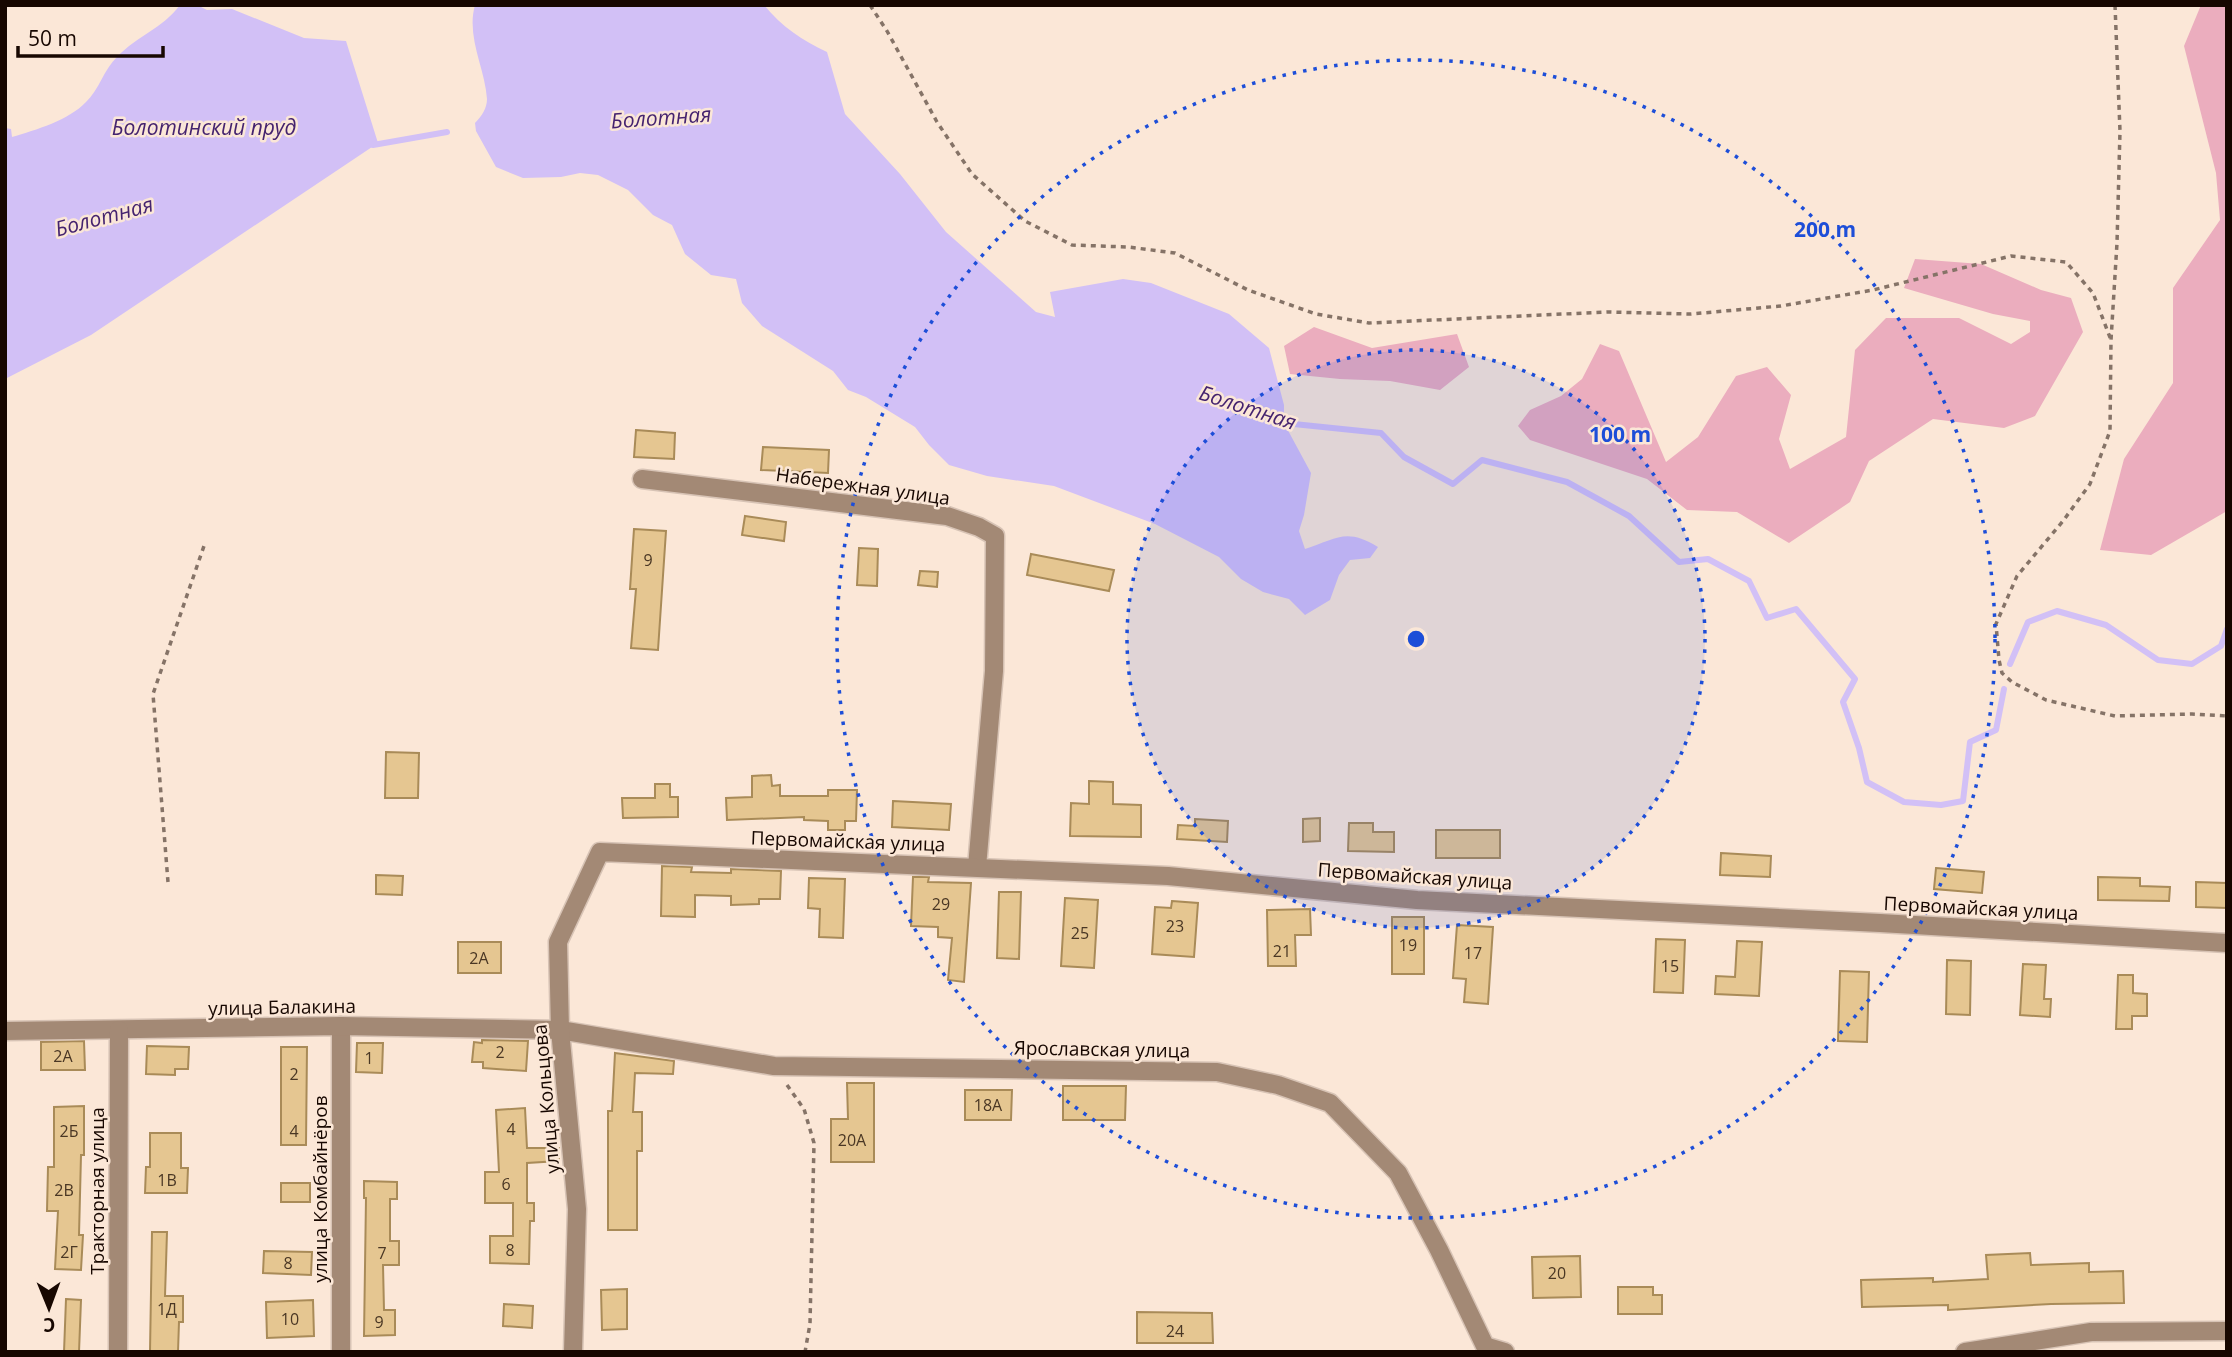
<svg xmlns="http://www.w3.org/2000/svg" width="2232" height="1357" viewBox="0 0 2232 1357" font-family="'Open Sans',sans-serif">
<rect width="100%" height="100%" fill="#fbe7d7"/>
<g fill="#ebadbe">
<path d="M 2201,5 L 2227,5 L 2227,511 L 2151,555 L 2100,550 L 2124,459 L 2173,383 L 2173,288 L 2220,220 L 2216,173 L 2184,46 Z"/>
<path d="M 1915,259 L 1981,264 L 2041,290 L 2071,298 L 2083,332 L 2035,416 L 2004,428 L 1933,419 L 1869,461 L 1850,502 L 1789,543 L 1737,512 L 1687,510 L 1647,479 L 1530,440 L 1518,426 L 1530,410 L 1561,396 L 1582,379 L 1600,344 L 1619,351 L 1666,462 L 1698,437 L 1736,376 L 1767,367 L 1791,395 L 1779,439 L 1790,469 L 1846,437 L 1855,350 L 1886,318 L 1959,318 L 2011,344 L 2030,332 L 2030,321 L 1993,314 L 1904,288 Z"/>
<path d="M 1314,327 L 1372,348 L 1457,334 L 1469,367 L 1440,390 L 1390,381 L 1340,379 L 1290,374 L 1284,346 Z"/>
</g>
<g fill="#d2c0f6">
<path d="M 180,5 L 197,5 L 207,10 L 232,9 L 304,38 L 346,41 L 378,143 L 91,335 L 5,379 L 5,128 L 11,129 L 12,137 C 36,130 69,120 86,102 C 99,90 104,69 117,57 C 138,35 162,29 180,5 Z"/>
<path d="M 475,5 L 764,5 C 782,27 802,40 827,52 L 845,114 L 900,174 L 946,232 L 1036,312 L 1055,317 L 1050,292 L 1123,279 L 1151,283 L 1229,314 L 1269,348 L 1284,405 L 1284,423 L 1311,473 L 1304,515 L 1299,531 L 1305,549 C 1336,539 1346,527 1378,547 L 1370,558 L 1350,560 L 1339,575 L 1330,600 L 1305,615 L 1289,599 L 1263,592 L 1241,579 L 1219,557 L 1155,524 L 1054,486 L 987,476 L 949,465 L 929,445 L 915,427 L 866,397 L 848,390 L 833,371 L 762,326 L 742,303 L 736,279 L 711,275 L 685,254 L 672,225 L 653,215 L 628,190 L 598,175 L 580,173 L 561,177 L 523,178 L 496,167 L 476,131 L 475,123 C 482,116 487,108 487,99 C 485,68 466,37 475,5 Z"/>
</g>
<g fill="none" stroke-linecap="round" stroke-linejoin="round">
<g stroke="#d2c0f6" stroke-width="6">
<path d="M 373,145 L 447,132"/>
<path d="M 1276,420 L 1284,423 L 1381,433 L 1404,457 L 1453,484 L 1482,460 L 1567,482 L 1629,516 L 1679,562 L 1708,559 L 1749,581 L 1767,618 L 1796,609 L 1855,679 L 1843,702 L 1859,748 L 1867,782 L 1904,802 L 1941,805 L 1963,801 L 1970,742 L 1996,730 L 2004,689"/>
<path d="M 2010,664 L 2028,622 L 2057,611 L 2106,625 L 2158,660 L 2192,664 L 2221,646 L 2227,629"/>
</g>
</g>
<g fill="#e5c691" stroke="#a98b58" stroke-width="2">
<path d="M 636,430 L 675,433 L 674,459 L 634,457 Z"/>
<path d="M 763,447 L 829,450 L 828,473 L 761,470 Z"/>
<path d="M 745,516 L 786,522 L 784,541 L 742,535 Z"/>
<path d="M 634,529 L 666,531 L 658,650 L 631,648 L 636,589 L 630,589 Z"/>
<path d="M 859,548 L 878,549 L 877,586 L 857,585 Z"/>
<path d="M 1031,554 L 1114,570 L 1109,591 L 1027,575 Z"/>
<path d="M 920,571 L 938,572 L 937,587 L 918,585 Z"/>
<path d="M 386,752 L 419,753 L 418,798 L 385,798 Z"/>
<path d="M 771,775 L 772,786 L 780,785 L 780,796 L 828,796 L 828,790 L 857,790 L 856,821 L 845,821 L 845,830 L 828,830 L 828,821 L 804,820 L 804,817 L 727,820 L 726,798 L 752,797 L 752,776 Z"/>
<path d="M 1089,781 L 1113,782 L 1113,804 L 1141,805 L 1141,837 L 1070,836 L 1071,803 L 1089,804 Z"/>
<path d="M 655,784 L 670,784 L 670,797 L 678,797 L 678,817 L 623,818 L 622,798 L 655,798 Z"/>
<path d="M 893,801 L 951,804 L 949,830 L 892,827 Z"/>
<path d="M 1320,818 L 1320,841 L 1303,842 L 1303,819 Z"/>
<path d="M 1195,819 L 1228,821 L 1227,842 L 1177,839 L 1178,825 L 1195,826 Z"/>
<path d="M 1349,823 L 1373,823 L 1373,832 L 1394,832 L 1394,852 L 1348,851 Z"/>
<rect x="1436" y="830" width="64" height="28"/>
<path d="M 1721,853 L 1771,856 L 1770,877 L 1720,875 Z"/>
<path d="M 662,866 L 692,867 L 691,872 L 731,873 L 731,869 L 781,871 L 780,899 L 759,899 L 759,904 L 731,905 L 731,896 L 695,895 L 695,917 L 661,916 Z"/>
<path d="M 1936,868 L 1984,872 L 1982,893 L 1934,889 Z"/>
<path d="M 376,875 L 403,876 L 402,895 L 376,894 Z"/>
<path d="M 913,877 L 929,877 L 928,882 L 971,883 L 964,982 L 948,980 L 952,938 L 938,937 L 938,927 L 911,926 Z"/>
<path d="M 2098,877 L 2140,878 L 2140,886 L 2170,887 L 2169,901 L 2098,900 Z"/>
<path d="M 809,878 L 845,879 L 843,938 L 819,937 L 820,909 L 808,908 Z"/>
<path d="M 2196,882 L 2227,883 L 2227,908 L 2196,907 Z"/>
<path d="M 999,892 L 1021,892 L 1019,959 L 997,958 Z"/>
<path d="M 1065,898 L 1098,900 L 1094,968 L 1061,966 Z"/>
<path d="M 1172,901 L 1198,903 L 1194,957 L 1152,954 L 1155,907 L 1171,908 Z"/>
<path d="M 1310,909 L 1311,935 L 1295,935 L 1296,966 L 1268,966 L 1267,910 Z"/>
<rect x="1392" y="917" width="32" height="57"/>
<path d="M 1457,925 L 1493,927 L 1488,1004 L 1464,1002 L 1466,979 L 1453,978 Z"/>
<path d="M 1656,939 L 1685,940 L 1683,993 L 1654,992 Z"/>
<path d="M 1737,941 L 1762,942 L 1759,996 L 1715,994 L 1716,976 L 1735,977 Z"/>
<rect x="458" y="942" width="43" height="31"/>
<path d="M 1947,960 L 1971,961 L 1970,1015 L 1946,1014 Z"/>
<path d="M 2023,964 L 2046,965 L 2044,999 L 2051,999 L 2050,1017 L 2020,1015 Z"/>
<path d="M 1840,971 L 1869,972 L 1867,1042 L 1838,1041 Z"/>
<path d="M 2118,975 L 2133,975 L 2133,993 L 2147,994 L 2147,1016 L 2132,1016 L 2132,1029 L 2116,1029 Z"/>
<path d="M 482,1040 L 528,1041 L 526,1071 L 483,1068 L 483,1062 L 472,1062 L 474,1042 L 482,1043 Z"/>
<path d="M 84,1041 L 85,1070 L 41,1070 L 41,1042 Z"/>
<path d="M 357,1043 L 383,1043 L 382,1073 L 356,1072 Z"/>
<path d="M 147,1046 L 189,1047 L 188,1069 L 175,1069 L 175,1075 L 146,1074 Z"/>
<path d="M 281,1047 L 307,1047 L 306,1145 L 281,1145 Z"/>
<path d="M 615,1053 L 674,1061 L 673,1074 L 635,1073 L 633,1112 L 642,1112 L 642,1151 L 637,1151 L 637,1230 L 608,1230 L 608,1111 L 612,1111 Z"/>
<path d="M 847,1083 L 874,1083 L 874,1162 L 831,1162 L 831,1119 L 848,1119 Z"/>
<path d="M 1063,1086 L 1126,1086 L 1125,1120 L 1063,1120 Z"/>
<path d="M 965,1090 L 1012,1090 L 1011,1120 L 965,1120 Z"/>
<path d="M 84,1106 L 84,1155 L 81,1155 L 79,1235 L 83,1235 L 81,1270 L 55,1269 L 58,1211 L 47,1211 L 48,1167 L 54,1167 L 54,1107 Z"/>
<path d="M 525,1108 L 527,1148 L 559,1148 L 559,1161 L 527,1163 L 527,1203 L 534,1203 L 534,1221 L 530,1221 L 529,1264 L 490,1263 L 490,1236 L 513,1236 L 513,1203 L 485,1203 L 485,1172 L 499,1172 L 496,1110 Z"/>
<path d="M 150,1133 L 181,1133 L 181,1168 L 188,1168 L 187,1193 L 145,1193 L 146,1167 L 150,1167 Z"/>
<path d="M 364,1181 L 397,1182 L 397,1199 L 390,1199 L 390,1241 L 399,1241 L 399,1265 L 383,1265 L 384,1310 L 395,1310 L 395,1335 L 364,1336 L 366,1198 L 364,1198 Z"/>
<rect x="281" y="1183" width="29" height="19"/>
<path d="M 152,1232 L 167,1232 L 165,1296 L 183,1296 L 183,1322 L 179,1322 L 178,1352 L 150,1352 Z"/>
<path d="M 264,1251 L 312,1252 L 311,1275 L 263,1273 Z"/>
<path d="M 2030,1253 L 2031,1265 L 2089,1263 L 2089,1272 L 2123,1271 L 2124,1303 L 2051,1304 L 1948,1310 L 1948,1305 L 1862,1307 L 1861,1280 L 1933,1278 L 1933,1282 L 1988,1279 L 1986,1255 Z"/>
<path d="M 1580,1256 L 1581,1297 L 1533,1298 L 1532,1257 Z"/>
<path d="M 1618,1287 L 1653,1287 L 1653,1295 L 1662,1295 L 1662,1314 L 1618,1314 Z"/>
<path d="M 627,1289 L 627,1329 L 602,1330 L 601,1290 Z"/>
<path d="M 66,1299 L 81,1300 L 79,1352 L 64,1352 Z"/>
<path d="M 313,1300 L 314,1336 L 267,1338 L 266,1302 Z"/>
<path d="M 504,1304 L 533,1306 L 532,1328 L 503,1326 Z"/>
<path d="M 1137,1312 L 1212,1313 L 1213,1343 L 1137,1343 Z"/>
</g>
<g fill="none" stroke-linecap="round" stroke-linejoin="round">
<defs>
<g id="minor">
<path d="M 642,479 L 947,516 L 979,527 L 995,536 L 994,671 L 977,867"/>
<path d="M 341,1026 L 341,1352"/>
<path d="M 5,1031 L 341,1026 L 560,1030 L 774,1066 L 1217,1072 L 1278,1085 L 1330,1103 L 1398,1173 L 1439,1250 L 1485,1346 L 1505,1352"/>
<path d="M 118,1352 L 119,1030"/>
<path d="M 573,1352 L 577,1209 L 560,1030 L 558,942 L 600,852 L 1168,876 L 1417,900 L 1880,923 L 2227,943"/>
<path d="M 1965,1352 L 2091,1332 L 2227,1331"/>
</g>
</defs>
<use href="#minor" stroke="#d7c3b5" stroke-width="21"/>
<g stroke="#857367" stroke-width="3.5" stroke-dasharray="5 5" stroke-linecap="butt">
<path d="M 870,5 L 887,31 L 937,122 L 972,174 L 1025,221 L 1072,245 L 1128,247 L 1175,253 L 1248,290 L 1316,314 L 1369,323 L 1607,312 L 1691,314 L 1781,306 L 1873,290 L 2011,256 L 2066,262 L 2093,293 L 2111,340"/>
<path d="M 2115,5 L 2120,131 L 2117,243 L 2111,340 L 2110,431 L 2090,484 L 2063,521 L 2017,576 L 1996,624 L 1999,660 L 2002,673 L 2012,682 L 2046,700 L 2115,716 L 2192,714 L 2227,716"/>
<path d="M 168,882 L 153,694 L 205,543"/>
<path d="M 787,1085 L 804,1109 L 814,1143 L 810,1324 L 805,1352"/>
</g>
<use href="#minor" stroke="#a38975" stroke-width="18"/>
</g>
<circle cx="1416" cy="639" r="289" fill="#1d4ed8" fill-opacity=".12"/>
<g fill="none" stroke="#1d4ed8" stroke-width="3.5" stroke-dasharray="3.5 7">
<circle cx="1416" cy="639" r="289"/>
<circle cx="1416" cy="639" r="579"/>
</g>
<g text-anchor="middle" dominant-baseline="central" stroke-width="5" stroke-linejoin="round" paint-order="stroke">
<g font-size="16" fill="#4a3724">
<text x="648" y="560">9</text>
<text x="941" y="904">29</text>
<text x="1175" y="926">23</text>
<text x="1080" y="933">25</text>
<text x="1408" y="945">19</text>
<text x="1282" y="951">21</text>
<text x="1473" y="953">17</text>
<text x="479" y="958">2А</text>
<text x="1670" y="966">15</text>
<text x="500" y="1052">2</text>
<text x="63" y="1056">2А</text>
<text x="369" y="1058">1</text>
<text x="294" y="1074">2</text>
<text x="988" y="1105">18А</text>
<text x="511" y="1129">4</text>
<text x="69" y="1131">2Б</text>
<text x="294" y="1131">4</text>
<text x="852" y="1140">20А</text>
<text x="167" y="1180">1В</text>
<text x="506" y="1184">6</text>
<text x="64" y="1190">2В</text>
<text x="510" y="1250">8</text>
<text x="69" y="1252">2Г</text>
<text x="382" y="1253">7</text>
<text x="288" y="1263">8</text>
<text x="1557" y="1273">20</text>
<text x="167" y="1309">1Д</text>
<text x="290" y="1319">10</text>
<text x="379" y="1322">9</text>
<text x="1175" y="1331">24</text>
</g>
<g font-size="19" fill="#170700" stroke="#fbe7d7">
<text transform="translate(863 486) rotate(8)">Набережная улица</text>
<text transform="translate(848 841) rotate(2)">Первомайская улица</text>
<text transform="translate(1415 876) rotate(4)">Первомайская улица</text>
<text transform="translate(1981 908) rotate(3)">Первомайская улица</text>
<text transform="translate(282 1007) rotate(-1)">улица Балакина</text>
<text transform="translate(1102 1049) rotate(1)">Ярославская улица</text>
<text transform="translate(546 1099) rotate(-95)">улица Кольцова</text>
<text transform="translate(320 1189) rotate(-90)">улица Комбайнёров</text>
<text transform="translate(97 1191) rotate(-90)">Тракторная улица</text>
</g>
<g font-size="21" font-style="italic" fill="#45236f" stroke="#fbe7d7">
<text transform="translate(661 117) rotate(-4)">Болотная</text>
<text x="204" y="127">Болотинский пруд</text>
<text transform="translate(104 216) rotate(-15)">Болотная</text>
<text transform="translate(1248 407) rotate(18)">Болотная</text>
</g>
</g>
<circle cx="1416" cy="639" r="10" fill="#1d4ed8" stroke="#fbe7d7" stroke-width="3.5"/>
<g font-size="21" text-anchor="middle" font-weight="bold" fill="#1d4ed8" stroke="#fbe7d7" stroke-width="5" stroke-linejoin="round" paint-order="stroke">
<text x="1825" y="237">200 m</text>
<text x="1620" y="442">100 m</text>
</g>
<rect width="2232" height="1357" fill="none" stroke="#170700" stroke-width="14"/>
<g transform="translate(49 1308) rotate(179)" stroke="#fbe7d7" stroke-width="5" paint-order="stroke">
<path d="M0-5L12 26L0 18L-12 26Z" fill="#170700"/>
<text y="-10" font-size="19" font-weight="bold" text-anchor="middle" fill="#170700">С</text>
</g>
<path d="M18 46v10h145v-10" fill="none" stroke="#170700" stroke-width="3.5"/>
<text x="28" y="46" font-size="21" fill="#170700" stroke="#fbe7d7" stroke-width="5" paint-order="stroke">50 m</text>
</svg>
